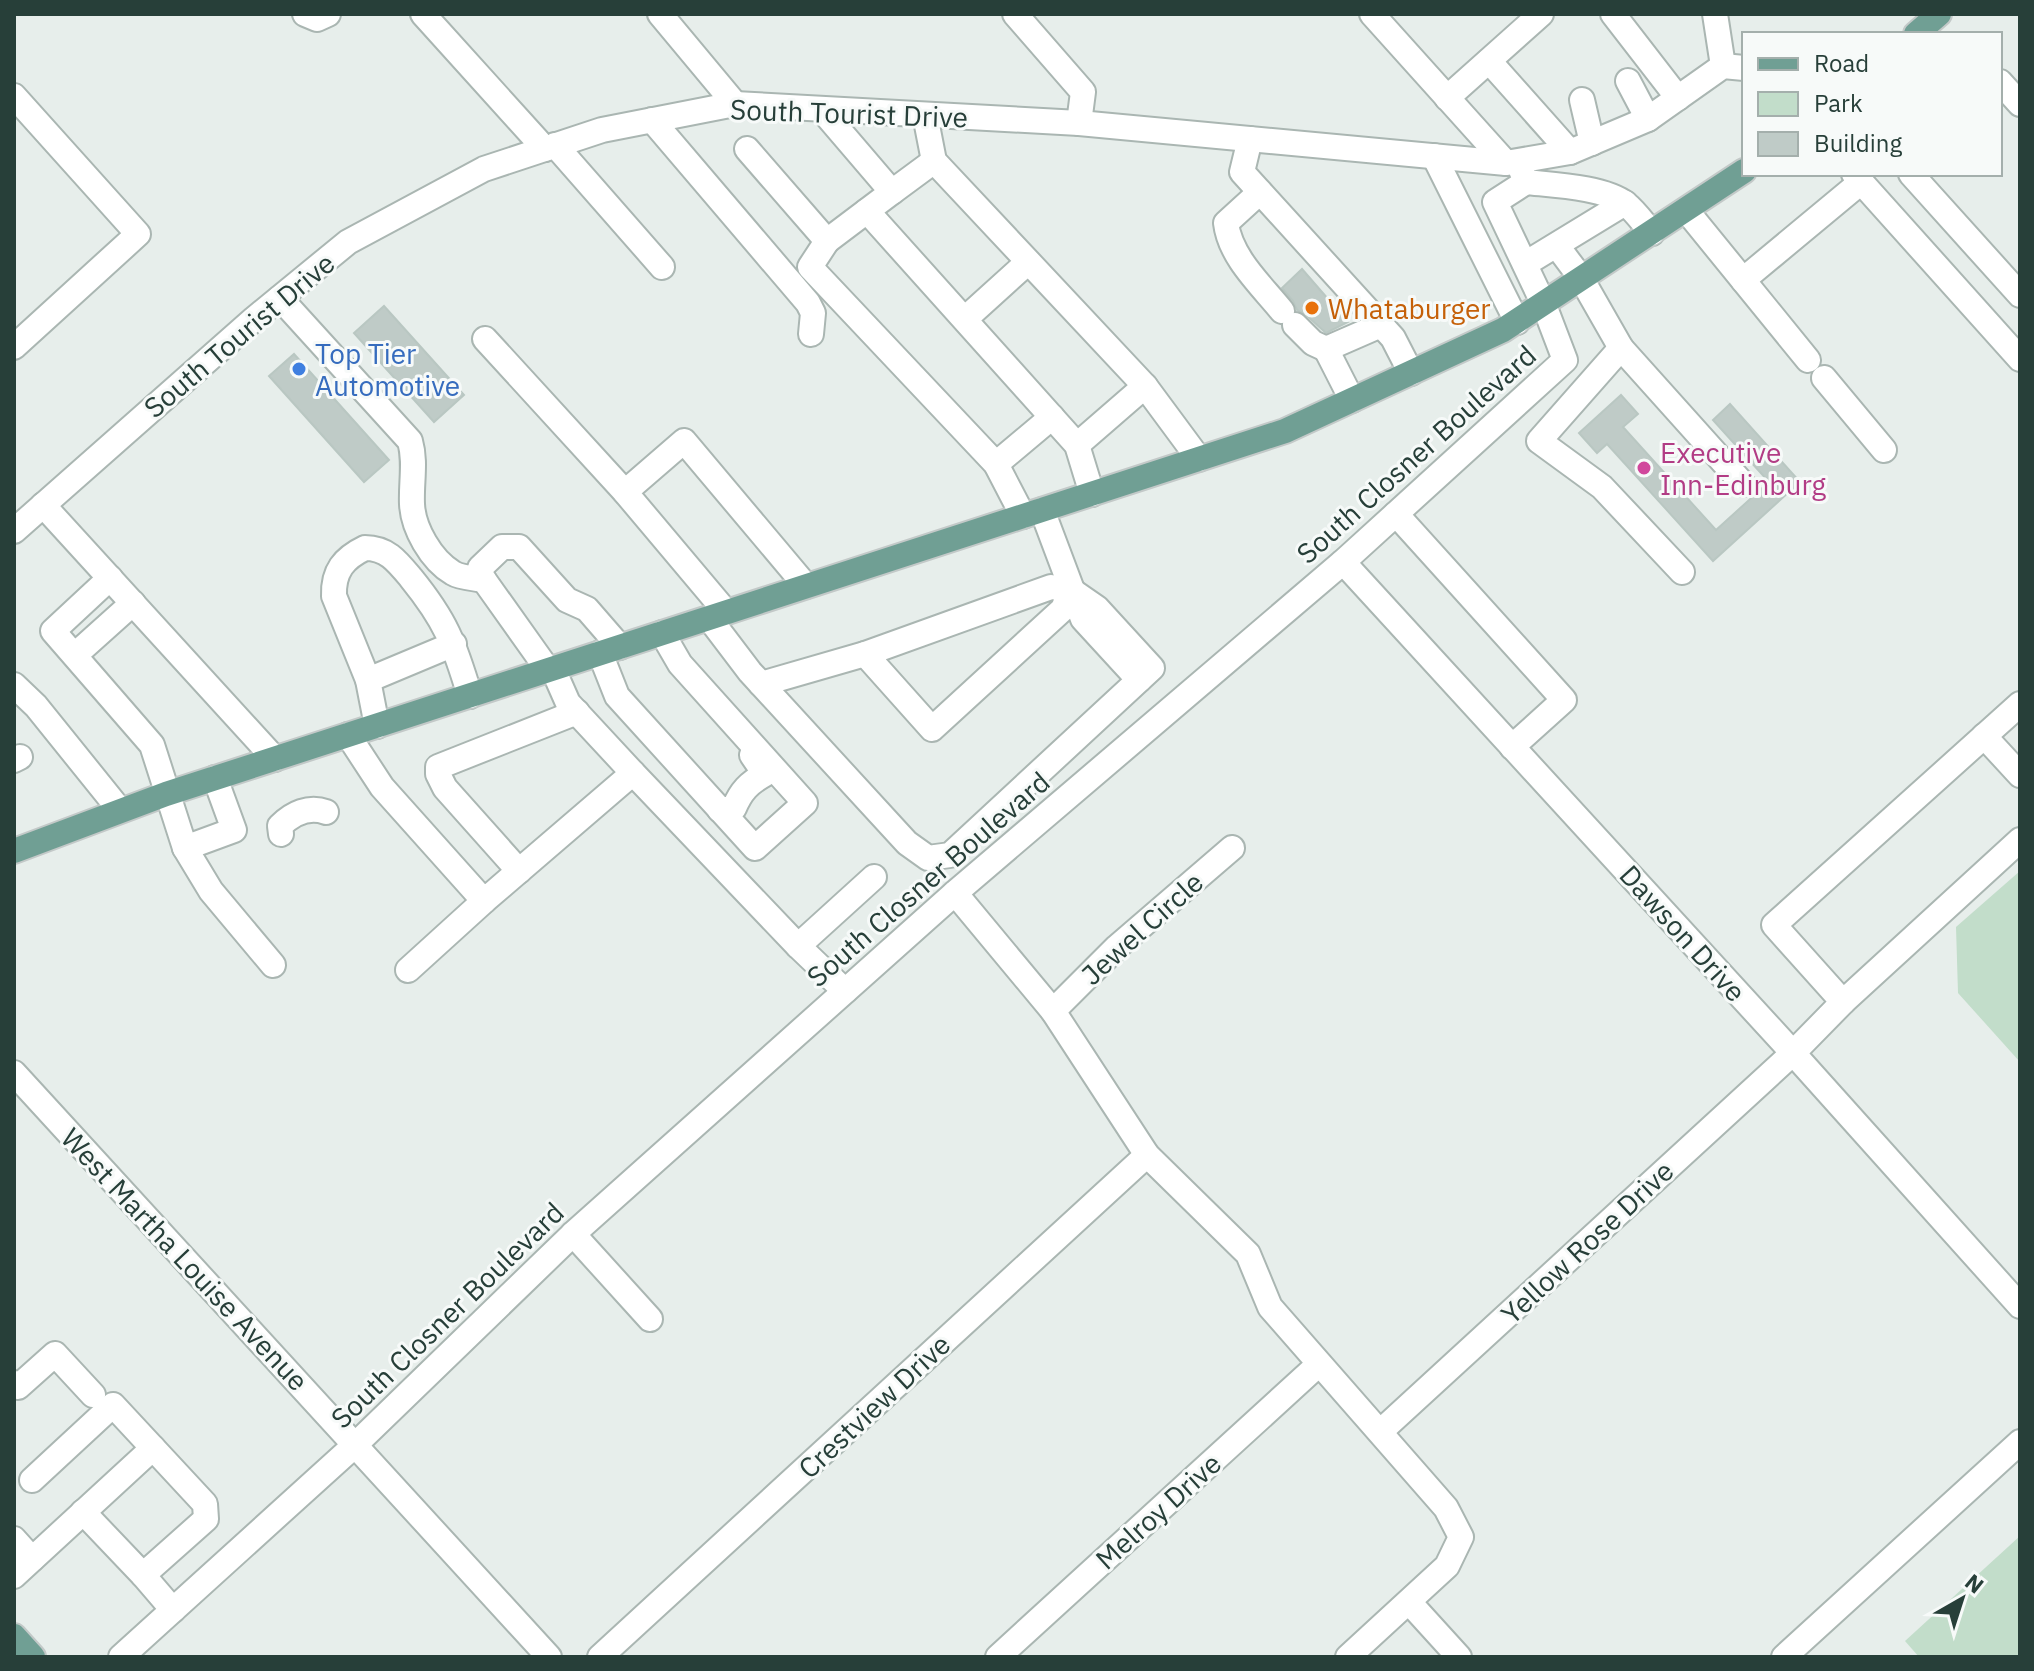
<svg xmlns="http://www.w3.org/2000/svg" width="2034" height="1671" viewBox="0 0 2034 1671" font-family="'IBM Plex Sans',sans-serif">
<rect width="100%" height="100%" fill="#e7eeeb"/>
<g fill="#c2ddca">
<path d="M 2020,871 L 2020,1062 L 1958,993 L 1956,927 Z"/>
<path d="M 2020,1536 L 2020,1657 L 1919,1657 L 1905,1641 Z"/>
</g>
<g fill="#bfcbc7" stroke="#b9c7c2" stroke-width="2">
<path d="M 1302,269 L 1348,322 L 1326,333 L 1305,314 L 1297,310 L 1293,301 L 1282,288 Z"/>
<path d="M 384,306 L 464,395 L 434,422 L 354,333 Z"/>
<path d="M 294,354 L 389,460 L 364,482 L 269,376 Z"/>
<path d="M 1621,395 L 1638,414 L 1623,427 L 1716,530 L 1769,482 L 1713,420 L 1730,404 L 1800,482 L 1713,561 L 1607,444 L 1597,453 L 1579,433 Z"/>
</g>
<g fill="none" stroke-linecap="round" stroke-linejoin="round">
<defs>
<g id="minor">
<path d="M 305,14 L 317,19 L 328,14"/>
<path d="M 423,14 L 545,149"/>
<path d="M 660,14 L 735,104"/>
<path d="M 1015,14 L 1083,92 L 1079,123"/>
<path d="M 1372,14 L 1506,163"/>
<path d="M 1613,14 L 1678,98"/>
<path d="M 1715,14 L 1723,66"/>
<path d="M 1489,61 L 1570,152"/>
<path d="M 1628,81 L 1648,119"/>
<path d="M 2000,82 L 2020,104"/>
<path d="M 14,96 L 138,234 L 14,347"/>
<path d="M 1447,98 L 1541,14"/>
<path d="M 1582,100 L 1592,143"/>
<path d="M 821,109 L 892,192 L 827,241"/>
<path d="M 925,115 L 934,161 L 1145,386"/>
<path d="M 652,120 L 808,303 L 813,313 L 811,334"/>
<path d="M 1250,139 L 1242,172 L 1393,338 L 1411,373"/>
<path d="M 555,145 L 662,267"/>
<path d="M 747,149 L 827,241 L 810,267 L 996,464 L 1023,516"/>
<path d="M 1434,156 L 1517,322"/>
<path d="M 1521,170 L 1526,182 C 1553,185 1604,187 1626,204 C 1636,212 1644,224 1652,233"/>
<path d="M 1854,174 L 2020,359"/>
<path d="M 1911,174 L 2020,295"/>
<path d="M 892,192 L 934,161"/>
<path d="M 1260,192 L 1226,223 C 1230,257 1261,285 1282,311"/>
<path d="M 1686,210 L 1808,360"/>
<path d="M 867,211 L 1077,445 L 1092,494"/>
<path d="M 1557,246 L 1581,278 L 1621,348 L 1743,484"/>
<path d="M 1525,264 L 1625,203"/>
<path d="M 1743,280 L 1861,182"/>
<path d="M 280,298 L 410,441 C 416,462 411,482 412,504 C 413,528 431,560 453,573 C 461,578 475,578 484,580"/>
<path d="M 965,319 L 1028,262"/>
<path d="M 1295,325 L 1313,343 L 1326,349 L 1381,325"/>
<path d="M 485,339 L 625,492"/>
<path d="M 1621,348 L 1539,441 L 1602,487 L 1682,572"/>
<path d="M 1326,349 L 1352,400"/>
<path d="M 1824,378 L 1884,450"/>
<path d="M 1077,445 L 1145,386 L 1199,459"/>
<path d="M 996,464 L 1052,417"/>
<path d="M 43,505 L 275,759"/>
<path d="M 1042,510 L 1083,619 L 1139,680"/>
<path d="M 1396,514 L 1564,700 L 1512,747"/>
<path d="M 14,531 L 254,319 L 348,242 L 484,169 L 602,130 L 735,104 L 1079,123 L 1506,163 L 1570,152 L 1648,119 L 1723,66 L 1744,68"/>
<path d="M 1343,562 L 1793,1053 L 2020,1306"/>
<path d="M 110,578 L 53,631 L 152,745 L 185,848 L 234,830 L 215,778"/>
<path d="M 726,612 L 625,492 L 684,441 L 806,586"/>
<path d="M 709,618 L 750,672 L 907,843 L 928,858 L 950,855 L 1152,668 L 1097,608 L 1071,590 L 1051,587 L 865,654 L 932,729 L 1063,609 L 1071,590"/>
<path d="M 600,653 L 617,696 L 755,848 L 805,803 L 680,664 L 662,633"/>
<path d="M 75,655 L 133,603"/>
<path d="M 548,670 L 479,573 L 480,568 L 502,547 L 519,547 L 567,600 L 587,609 L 620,647"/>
<path d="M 368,680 L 454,644"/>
<path d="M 761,684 L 865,654"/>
<path d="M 14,685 L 36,706 L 119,809"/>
<path d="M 377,726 L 368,680 L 334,596 C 333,571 344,558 365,548 C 387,548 397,561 411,578 C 446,621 454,643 470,696"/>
<path d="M 348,735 L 382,787 L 484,901 L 633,773 L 568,703 L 553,669"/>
<path d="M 1984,736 L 2020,775"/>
<path d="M 14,760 L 20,757"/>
<path d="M 633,773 L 798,946 L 845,991"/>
<path d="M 720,810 L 734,808 C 741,791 749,783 765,774 L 752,755"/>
<path d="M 281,834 L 280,826 C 293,813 309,806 326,812"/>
<path d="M 185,848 L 211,891 L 273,965"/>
<path d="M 519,871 L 445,788 L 438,774 L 438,767 L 577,712"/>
<path d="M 955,893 L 1053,1011 L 1147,1155 L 1248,1254 L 1270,1307 L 1446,1508 L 1461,1537 L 1447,1566 L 1348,1657"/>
<path d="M 798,946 L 874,877"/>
<path d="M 408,970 L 484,901"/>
<path d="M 1843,1002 L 2020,840"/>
<path d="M 1053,1011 L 1117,947 L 1232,848"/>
<path d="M 14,1073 L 549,1657"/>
<path d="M 573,1234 L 650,1319"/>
<path d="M 14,1383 L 18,1387 L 55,1354 L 93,1395"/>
<path d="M 1381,1431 L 1793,1053 L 1843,1002 L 1774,925 L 2020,704"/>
<path d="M 32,1480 L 113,1405 L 153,1448"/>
<path d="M 83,1512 L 143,1575"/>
<path d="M 14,1539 L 32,1559"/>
<path d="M 14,1576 L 153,1448 L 205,1504 L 206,1519 L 143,1575 L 173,1610"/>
<path d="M 1409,1602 L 1459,1657"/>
<path d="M 121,1657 L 355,1445 L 573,1234 L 955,893 L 1343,562 L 1565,360 L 1544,305 L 1495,202 L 1526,182"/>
<path d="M 600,1657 L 1147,1155"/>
<path d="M 998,1657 L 1319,1364"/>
<path d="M 1784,1657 L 2020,1442"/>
</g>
<g id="major">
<path d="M 1916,34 L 1939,14"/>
<path d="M 14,851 L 166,794 L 1285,431 L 1503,330 L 1744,171"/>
<path d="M 14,1636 L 33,1657"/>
</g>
</defs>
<use href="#minor" stroke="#aab6b2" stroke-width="28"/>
<use href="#major" stroke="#c3c9c8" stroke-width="28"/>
<use href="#minor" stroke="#fff" stroke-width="24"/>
<use href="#major" stroke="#709f94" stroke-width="24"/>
</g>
<circle fill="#e8710a" stroke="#f7faf9" stroke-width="3" cx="1312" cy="308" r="8"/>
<circle fill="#3f7fe0" stroke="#f7faf9" stroke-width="3" cx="299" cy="369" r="8"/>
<circle fill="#d1479c" stroke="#f7faf9" stroke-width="3" cx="1644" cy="468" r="8"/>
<g text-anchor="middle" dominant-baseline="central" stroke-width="6" stroke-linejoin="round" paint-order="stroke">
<g font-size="28" fill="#273f39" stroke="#f7faf9">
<text transform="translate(849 113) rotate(2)">South Tourist Drive</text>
<text transform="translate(239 335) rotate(-40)">South Tourist Drive</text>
<text transform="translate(1416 454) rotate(-42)">South Closner Boulevard</text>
<text transform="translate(928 879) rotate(-41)">South Closner Boulevard</text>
<text transform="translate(1142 928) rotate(-42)">Jewel Circle</text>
<text transform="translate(1683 933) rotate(48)">Dawson Drive</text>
<text transform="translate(1587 1242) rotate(-43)">Yellow Rose Drive</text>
<text transform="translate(185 1259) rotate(47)">West Martha Louise Avenue</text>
<text transform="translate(447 1315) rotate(-44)">South Closner Boulevard</text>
<text transform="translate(874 1406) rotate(-43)">Crestview Drive</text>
<text transform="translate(1158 1511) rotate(-42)">Melroy Drive</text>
</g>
<g font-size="28" fill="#c56008" stroke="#f7faf9" text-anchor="start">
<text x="1328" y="308">Whataburger</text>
</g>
<g font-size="28" fill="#366cbe" stroke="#f7faf9" text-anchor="start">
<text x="315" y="353">Top Tier<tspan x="315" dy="32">Automotive</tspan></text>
</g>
<g font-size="28" fill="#b23c85" stroke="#f7faf9" text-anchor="start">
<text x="1660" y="452">Executive<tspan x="1660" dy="32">Inn-Edinburg</tspan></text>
</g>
</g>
<rect width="2034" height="1671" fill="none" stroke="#273f39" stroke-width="32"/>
<rect x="1742" y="32" width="260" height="144" fill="#f7faf9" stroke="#a4afac" stroke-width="2"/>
<rect x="1758" y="58" width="40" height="12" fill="#709f94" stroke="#a4afac" stroke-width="2"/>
<text x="1814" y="72" font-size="24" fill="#273f39">Road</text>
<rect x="1758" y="92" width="40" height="24" fill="#c2ddca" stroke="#a4afac" stroke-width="2"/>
<text x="1814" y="112" font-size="24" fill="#273f39">Park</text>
<rect x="1758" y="132" width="40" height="24" fill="#bfcbc7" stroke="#a4afac" stroke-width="2"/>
<text x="1814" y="152" font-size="24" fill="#273f39">Building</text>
<g transform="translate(1962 1599) rotate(39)" stroke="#f7faf9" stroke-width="6" paint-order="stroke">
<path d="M0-6L14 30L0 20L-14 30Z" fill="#273f39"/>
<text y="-12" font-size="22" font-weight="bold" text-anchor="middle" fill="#273f39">N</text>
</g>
</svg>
